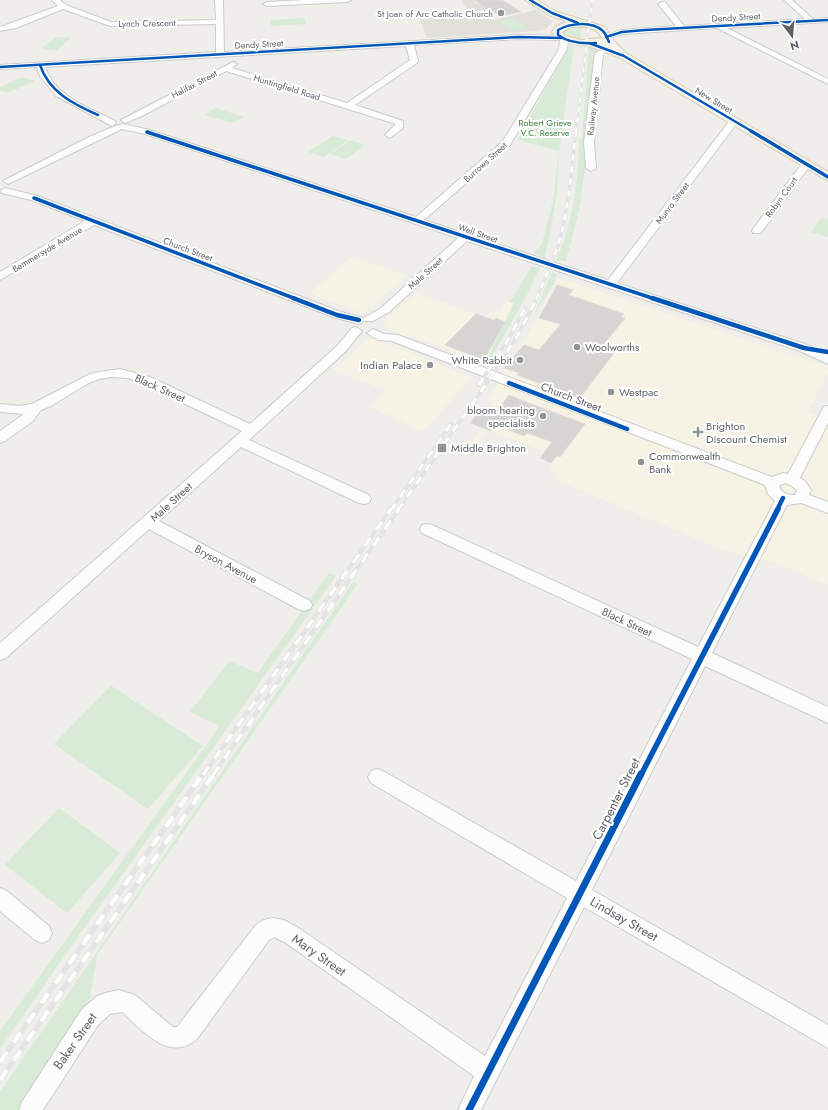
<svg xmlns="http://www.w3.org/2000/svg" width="828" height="1110" viewBox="0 0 828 1110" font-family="Jost,sans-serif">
<rect width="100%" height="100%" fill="#efeeea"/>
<g fill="#f7f3e4">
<path d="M 353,256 L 407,275 L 363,314 L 309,293 Z"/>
<path d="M 559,278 L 827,366 L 828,373 L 808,412 L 828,419 L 828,585 L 772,562 L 731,553 L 556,480 L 559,475 L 549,470 L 553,464 L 539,458 L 544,451 L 488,431 L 470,450 L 465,448 L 483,428 L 471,423 L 480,409 L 490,412 L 495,405 L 487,402 L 498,384 L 504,368 L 518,352 Z"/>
<path d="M 417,293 L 485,317 L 496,310 L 501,311 L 506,301 L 514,303 L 484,366 L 456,356 L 456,353 L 412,336 L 408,339 L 400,336 L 383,324 L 388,315 L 389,316 Z"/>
<path d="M 375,338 L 472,378 L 423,431 L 369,407 L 386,390 L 333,370 L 368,339 Z"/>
</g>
<path fill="#e2e0da" d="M 462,0 L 473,0 L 475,3 L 478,3 L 485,7 L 489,6 L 495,10 L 483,12 L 486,14 L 485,16 L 492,18 L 490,18 L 493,20 L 536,10 L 553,21 L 546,29 L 538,31 L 427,38 L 419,18 L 468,13 Z"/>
<g fill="#d8ebd6">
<path d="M 305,18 L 306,24 L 271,26 L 271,20 Z"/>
<path d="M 513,18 L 528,28 L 513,31 L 499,21 Z"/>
<path d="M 568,26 L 582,26 L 580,41 L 566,38 L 561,31 Z"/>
<path d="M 56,37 L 71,38 L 57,50 L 41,49 Z"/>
<path d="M 589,45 L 598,49 L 595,56 L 585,140 L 585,169 L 579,210 L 566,261 L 556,261 C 573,223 579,180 579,138 L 582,138 Z"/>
<path d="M 569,47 L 574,47 L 559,151 L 557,195 L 545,258 L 533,253 L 542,244 L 553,200 L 559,151 L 517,140 Z"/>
<path d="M 22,77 L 35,81 L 8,93 L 0,90 L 0,87 Z"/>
<path d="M 216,108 L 244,117 L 233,123 L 205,115 Z"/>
<path d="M 333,136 L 348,140 L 324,157 L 308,152 Z"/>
<path d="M 350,140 L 365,145 L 346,159 L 330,154 Z"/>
<path d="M 822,217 L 828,219 L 828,237 L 811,232 Z"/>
<path d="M 532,266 L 540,268 L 527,295 L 489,362 L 486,361 L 514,303 L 510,302 Z"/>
<path d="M 552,272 L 557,274 L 554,283 L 521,336 L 534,315 Z"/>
<path d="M 329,573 L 336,576 L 74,942 L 0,1049 L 0,1031 L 220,726 L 190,712 L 229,661 L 258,673 Z"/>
<path d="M 353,582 L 358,584 L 97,955 L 90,998 L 18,1110 L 0,1110 L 0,1092 Z"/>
<path d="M 111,686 L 203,746 L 148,809 L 54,744 Z"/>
<path d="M 59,808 L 120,853 L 67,913 L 5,865 Z"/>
</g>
<g fill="#d6d5d3" stroke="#deddd9">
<path d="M 474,0 L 502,0 L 521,12 L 499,16 Z"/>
<path d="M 557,285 L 573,290 L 569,295 L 624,314 L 621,317 L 625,318 L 604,344 L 617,349 L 580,398 L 517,375 L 519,373 L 504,368 L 524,345 L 539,350 L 561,324 L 539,318 Z"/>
<path d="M 476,314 L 494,320 L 496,318 L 505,322 L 485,358 L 481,359 L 445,345 Z"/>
<path d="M 509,395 L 529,403 L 585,424 L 560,457 L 557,456 L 551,463 L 540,458 L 552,442 L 527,433 L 524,436 L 495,424 L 490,431 L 471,423 L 480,409 L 494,414 Z"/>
</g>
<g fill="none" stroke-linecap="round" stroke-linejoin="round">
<defs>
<g id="minor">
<path d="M 52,0 L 60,0 L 66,5 L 111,22 L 216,20 L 215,0 L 223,0 L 224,52 L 518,35 L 565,36 L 568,39 L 567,49 L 510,145 L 424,220 L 608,280 L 731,119 L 737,119 L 737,123 L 617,283 L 808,345 L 828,355 L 828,364 L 800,351 L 467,241 L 389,312 L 373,321 L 364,321 L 359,324 L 333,317 L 94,225 L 0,280 L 0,272 L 85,221 L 31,200 L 2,193 L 0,191 L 5,188 L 38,196 L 341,312 L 364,318 L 381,308 L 458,238 L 145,134 L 122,129 L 8,184 L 3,181 L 87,138 L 115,126 L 124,124 L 150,130 L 416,217 L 503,141 L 559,49 L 560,40 L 518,39 L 414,45 L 418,61 L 417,63 L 355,105 L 403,121 L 403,128 L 390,138 L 385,135 L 396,124 L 226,71 L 144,115 L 125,123 L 121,120 L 233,62 L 237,64 L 232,68 L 347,103 L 410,60 L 406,46 L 45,67 C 55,97 89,107 115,121 L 116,123 L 112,126 L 56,96 L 40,76 L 37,67 L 0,69 L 0,65 L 216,52 L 216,24 L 110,26 L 63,9 L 16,28 L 0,31 L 0,27 L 58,6 Z"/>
<path d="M 304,0 L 351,0 L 347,2 L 267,6 L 263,4 L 267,2 Z"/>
<path d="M 784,0 L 792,0 L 813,19 L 828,18 L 828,22 L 727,28 L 828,79 L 828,84 L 717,28 L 623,34 L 606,39 L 602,37 L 622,30 L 676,26 L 658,4 L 662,2 L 665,2 L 684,26 L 805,19 Z"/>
<path d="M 607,47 L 611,49 L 603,54 L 594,142 L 596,168 L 591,171 L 586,168 L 584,142 L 595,53 Z"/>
<path d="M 806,161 L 811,164 L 761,233 L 753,233 L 752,231 L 753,229 L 803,162 Z"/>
<path d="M 356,327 L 362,331 L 345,352 L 249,440 L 369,495 L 371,499 L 369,503 L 364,504 L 359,503 L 241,447 L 159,521 L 310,601 L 312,605 L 310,609 L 304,611 L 298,609 L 149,529 L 6,658 L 0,660 L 0,643 L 242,431 L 141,383 L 128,378 L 112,377 L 99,379 L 87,384 L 51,406 L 41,410 L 33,421 L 5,441 L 0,443 L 0,431 L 24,414 L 0,412 L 0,404 L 18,406 L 32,404 L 92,373 L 120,369 L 150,377 L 250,424 L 337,346 L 352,328 Z"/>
<path d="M 373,329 L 384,334 L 398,335 L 772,477 L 783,473 L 788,474 L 822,410 L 823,407 L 828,406 L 828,423 L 800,478 L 805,481 L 811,490 L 809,495 L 828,502 L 828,513 L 801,503 L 787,505 L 712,653 L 828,707 L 828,723 L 705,666 L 592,890 L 828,1025 L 828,1048 L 584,907 L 481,1110 L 458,1110 L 474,1076 L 286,943 L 274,937 L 269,940 L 197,1039 C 169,1063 142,1030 122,1012 L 110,1014 L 98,1025 L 43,1110 L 19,1110 L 22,1102 L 82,1009 L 97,996 L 105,993 L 119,990 L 135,995 L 173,1027 L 177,1027 L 255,926 C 270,912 285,919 300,929 L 485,1056 L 567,898 L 371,783 L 368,777 L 371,771 L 377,769 L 383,771 L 576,881 L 692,659 L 422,533 L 420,529 L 422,525 L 427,524 L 432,525 L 698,647 L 775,501 L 768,494 L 765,485 L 392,341 L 378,340 L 367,333 ZM 785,483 L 790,485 L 797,490 L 795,495 C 788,495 781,493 779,486 Z"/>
<path d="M 0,888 L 7,891 L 49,926 L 52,933 L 49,940 L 42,943 L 35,940 L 0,911 Z"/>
</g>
<path id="major" d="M 525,0 L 537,0 L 555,11 L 605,27 L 613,40 L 626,53 L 828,172 L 828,181 L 620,58 C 611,55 601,50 591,47 C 575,43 563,48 552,32 L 556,26 L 567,22 L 549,15 ZM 571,27 C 582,26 597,26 602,38 L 581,40 L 565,36 L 562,32 Z"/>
</defs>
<use href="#minor" stroke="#cbcccc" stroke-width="2"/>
<use href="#major" stroke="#d7ceb8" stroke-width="2"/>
<use href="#minor" fill="#fdfcfc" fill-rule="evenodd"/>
<use href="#major" fill="#f4f2e9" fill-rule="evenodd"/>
<defs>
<path id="rail-far4" d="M 576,132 L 592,0"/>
<path id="rail-far3" d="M 536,299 C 545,279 553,260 560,239 C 569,204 572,167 576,131"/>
<g id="rail-far2">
<path d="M 479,385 L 509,338 L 525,308"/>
<path d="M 391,510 L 451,424"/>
<path d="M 398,510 L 491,377 L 519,333 L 537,298"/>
</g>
<g id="rail-far1">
<path d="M 203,775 L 391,509"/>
<path d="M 213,775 L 399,509"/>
</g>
<g id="rail">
<path d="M 0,1062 L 203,774"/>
<path d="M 0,1080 L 214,774"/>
</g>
</defs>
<use href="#rail-far4" stroke="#e4e4e4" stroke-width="2.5"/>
<use href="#rail-far3" stroke="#e4e4e4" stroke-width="3"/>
<use href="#rail-far2" stroke="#e4e4e4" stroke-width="4"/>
<use href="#rail-far1" stroke="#e4e4e4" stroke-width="4.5"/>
<use href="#rail" stroke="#e4e4e4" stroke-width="5.5"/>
<use href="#rail-far4" stroke="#fff" stroke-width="1.5" stroke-dasharray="5" stroke-linecap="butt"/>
<use href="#rail-far3" stroke="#fff" stroke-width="2" stroke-dasharray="6" stroke-linecap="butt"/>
<use href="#rail-far2" stroke="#fff" stroke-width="2.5" stroke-dasharray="8" stroke-linecap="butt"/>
<use href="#rail-far1" stroke="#fff" stroke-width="3" stroke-dasharray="10" stroke-linecap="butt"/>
<use href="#rail" stroke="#fff" stroke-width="4" stroke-dasharray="12" stroke-linecap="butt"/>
<defs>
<g id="cycleway-far4">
<path d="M 530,0 L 552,13 L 578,23"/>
<path d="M 606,37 L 622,32 L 645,30 L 828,20"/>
<path d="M 589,43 L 624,56 L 753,132"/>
<path d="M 596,43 C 583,44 569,43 558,35 L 558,30 C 570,23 592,21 603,31 C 606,34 607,38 609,42"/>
<path d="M 40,65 C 49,92 73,104 98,115"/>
<path d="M 0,67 L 518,37 L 562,38"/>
<path d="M 147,132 L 149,132"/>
</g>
<g id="cycleway-far3">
<path d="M 751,131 L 828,177"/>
<path d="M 147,132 L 655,299"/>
<path d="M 34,198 L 296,299"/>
</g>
<g id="cycleway-far2">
<path d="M 293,298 L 337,315 L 359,320"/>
<path d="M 652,298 L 804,348 L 828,352"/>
<path d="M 509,383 L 627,429"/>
<path d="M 777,510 L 783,498"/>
</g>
<path id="cycleway-far1" d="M 641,775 L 778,509"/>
<path id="cycleway" d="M 469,1110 L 641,774"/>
</defs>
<use href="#cycleway-far4" stroke="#fff" stroke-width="4"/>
<use href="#cycleway-far3" stroke="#fff" stroke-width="5"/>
<use href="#cycleway-far2" stroke="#fff" stroke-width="6"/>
<use href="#cycleway-far1" stroke="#fff" stroke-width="8"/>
<use href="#cycleway" stroke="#fff" stroke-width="10"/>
<use href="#cycleway-far4" stroke="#0057b8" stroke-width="2.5"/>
<use href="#cycleway-far3" stroke="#0057b8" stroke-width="3.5"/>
<use href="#cycleway-far2" stroke="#0057b8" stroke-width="4.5"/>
<use href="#cycleway-far1" stroke="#0057b8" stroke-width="5.5"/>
<use href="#cycleway" stroke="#0057b8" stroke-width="7"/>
</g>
<g fill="#919496" stroke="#fff" stroke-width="1.5">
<circle cx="501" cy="13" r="4"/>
<circle cx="577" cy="347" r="4"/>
<circle cx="520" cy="360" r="4"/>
<circle cx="430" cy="365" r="4"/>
<circle cx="611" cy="392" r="4"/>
<circle cx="543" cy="416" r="4"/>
<path d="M696 426h4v4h4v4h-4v4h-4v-4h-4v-4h4z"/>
<rect x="437" y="443" width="10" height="10" rx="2"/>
<circle cx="641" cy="462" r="4"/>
</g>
<g text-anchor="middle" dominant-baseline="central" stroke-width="4" stroke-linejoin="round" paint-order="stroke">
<g font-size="9" fill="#5f6368" stroke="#fff" text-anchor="end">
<text x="493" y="13">St Joan of Arc Catholic Church</text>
</g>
<g font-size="9" fill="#5f6368" stroke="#fff">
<text transform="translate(736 17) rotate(-3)">Dendy Street</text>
<text transform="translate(147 23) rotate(-1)">Lynch Crescent</text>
<text transform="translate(259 44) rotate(-3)">Dendy Street</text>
<text transform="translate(194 84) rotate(-28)">Halifax Street</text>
<text transform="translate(287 87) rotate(17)">Huntingfield Road</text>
<text transform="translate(714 100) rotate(31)">New Street</text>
<text transform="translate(593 106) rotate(-84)">Railway Avenue</text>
<text transform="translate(485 162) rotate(-42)">Burrows Street</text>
<text transform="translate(781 197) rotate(-54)">Robyn Court</text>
<text transform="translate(672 203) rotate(-53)">Munro Street</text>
<text transform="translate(478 233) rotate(19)">Well Street</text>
<text transform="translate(47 249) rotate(-31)">Bemmersyde Avenue</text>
<text transform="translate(188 249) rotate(21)">Church Street</text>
<text transform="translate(425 273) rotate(-42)">Male Street</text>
</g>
<g font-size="9" fill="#348238" stroke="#fff">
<text x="545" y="122">Robert Grieve<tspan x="545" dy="10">V.C. Reserve</tspan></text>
</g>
<g font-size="11" fill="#5f6368" stroke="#fff" text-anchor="start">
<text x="585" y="347">Woolworths</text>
<text x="512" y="360" text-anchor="end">White Rabbit</text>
<text x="422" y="365" text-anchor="end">Indian Palace</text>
<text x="619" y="392">Westpac</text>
<text x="535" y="410" text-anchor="end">bloom hearing<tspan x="535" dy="13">specialists</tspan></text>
<text x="706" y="426">Brighton<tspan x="706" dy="13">Discount Chemist</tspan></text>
<text x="451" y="448">Middle Brighton</text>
<text x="649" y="456">Commonwealth<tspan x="649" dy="13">Bank</tspan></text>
</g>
<g font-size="11" fill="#5f6368" stroke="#fff">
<text transform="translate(160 388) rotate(24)">Black Street</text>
<text transform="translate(571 397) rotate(21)">Church Street</text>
<text transform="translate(171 502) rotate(-42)">Male Street</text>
<text transform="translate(226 564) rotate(28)">Bryson Avenue</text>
<text transform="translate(627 622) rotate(25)">Black Street</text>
</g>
<g font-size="13" fill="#5f6368" stroke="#fff">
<text transform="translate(616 799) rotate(-63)">Carpenter Street</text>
<text transform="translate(624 919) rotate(30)">Lindsay Street</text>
<text transform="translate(319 955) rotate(35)">Mary Street</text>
<text transform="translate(75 1041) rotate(-55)">Baker Street</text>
</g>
</g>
<g transform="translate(792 36) rotate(164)" stroke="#ffffff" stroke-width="3" paint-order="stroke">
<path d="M0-3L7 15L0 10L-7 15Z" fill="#5f6368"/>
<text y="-6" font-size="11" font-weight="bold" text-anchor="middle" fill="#5f6368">N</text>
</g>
</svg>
